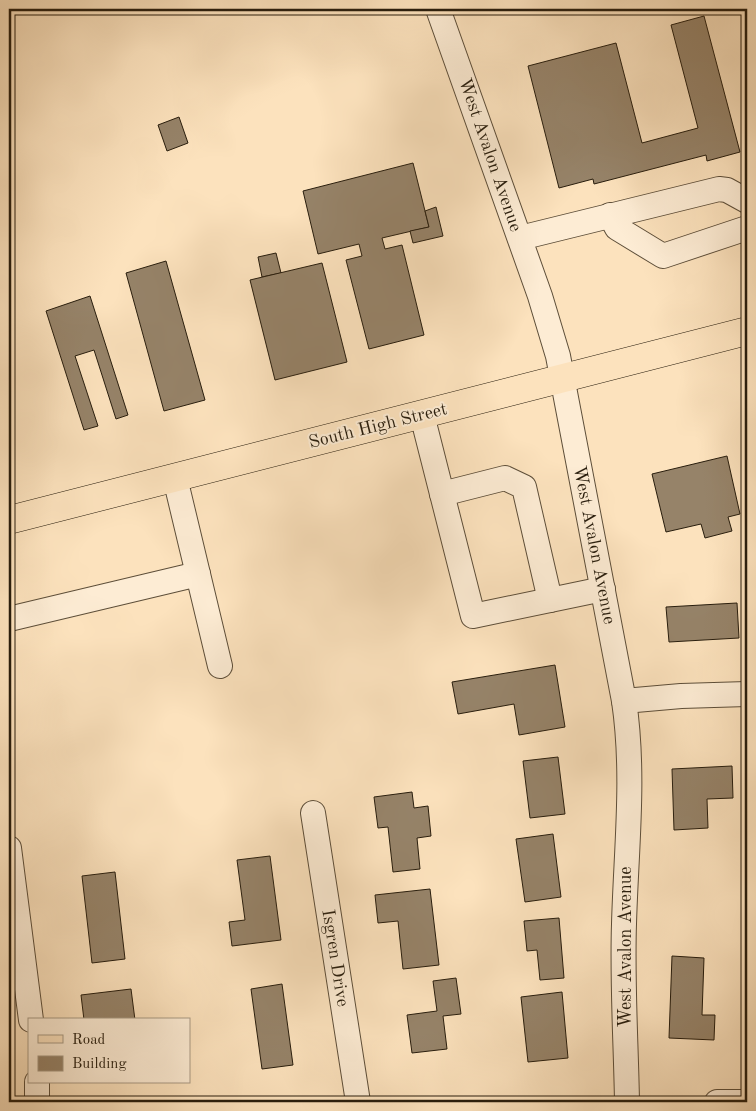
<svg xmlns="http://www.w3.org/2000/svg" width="756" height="1111" viewBox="0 0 756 1111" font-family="'Old Standard TT',serif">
<rect width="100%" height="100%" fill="#fce2bd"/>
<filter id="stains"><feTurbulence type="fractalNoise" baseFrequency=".004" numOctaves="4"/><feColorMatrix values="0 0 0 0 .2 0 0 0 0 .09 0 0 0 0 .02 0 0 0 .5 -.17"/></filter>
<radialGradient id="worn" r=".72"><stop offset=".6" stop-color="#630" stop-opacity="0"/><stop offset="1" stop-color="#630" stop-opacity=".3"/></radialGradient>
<g fill="#968369" stroke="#281d0d">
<path d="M 704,16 L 740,152 L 707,161 L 706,155 L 594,184 L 593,179 L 559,188 L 528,66 L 616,43 L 642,143 L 698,128 L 671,25 Z"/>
<path d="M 179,117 L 188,143 L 167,151 L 158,125 Z"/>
<path d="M 413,163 L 429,227 L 382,238 L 385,249 L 402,245 L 424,335 L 369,349 L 346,260 L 362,256 L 359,244 L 318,254 L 303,191 Z"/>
<path d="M 436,207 L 443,236 L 413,243 L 410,231 L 429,227 L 425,211 Z"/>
<path d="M 276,253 L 281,273 L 262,277 L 258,257 Z"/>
<path d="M 166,261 L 205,400 L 164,411 L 126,273 Z"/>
<path d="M 322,263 L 347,362 L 275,380 L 250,280 Z"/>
<path d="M 90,296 L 128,415 L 116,419 L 94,350 L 75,356 L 98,426 L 84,430 L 46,311 Z"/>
<path d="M 727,456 L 740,514 L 728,517 L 732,531 L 705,538 L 701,524 L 666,532 L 652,474 Z"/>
<path d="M 737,603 L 739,638 L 669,642 L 666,607 Z"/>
<path d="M 555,665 L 565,727 L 519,735 L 514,704 L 458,714 L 452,682 Z"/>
<path d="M 558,757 L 565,814 L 530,818 L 523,761 Z"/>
<path d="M 732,766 L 733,798 L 707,799 L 708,828 L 674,830 L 672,769 Z"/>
<path d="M 412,792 L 414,808 L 428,806 L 431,836 L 417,838 L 420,869 L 393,872 L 388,827 L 378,828 L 374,797 Z"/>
<path d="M 553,834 L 561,897 L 525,902 L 516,839 Z"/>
<path d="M 270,856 L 281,940 L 232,946 L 229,922 L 245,920 L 237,860 Z"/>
<path d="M 115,872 L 125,959 L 92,963 L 82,876 Z"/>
<path d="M 430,889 L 439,965 L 403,969 L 398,921 L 378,923 L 375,895 Z"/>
<path d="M 559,918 L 564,978 L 540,980 L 537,950 L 527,951 L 524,921 Z"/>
<path d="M 672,956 L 704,958 L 702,1015 L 715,1015 L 714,1040 L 669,1038 Z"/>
<path d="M 456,978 L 461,1014 L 443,1016 L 447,1049 L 412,1053 L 407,1015 L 437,1011 L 433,981 Z"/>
<path d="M 282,984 L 293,1065 L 262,1069 L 251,989 Z"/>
<path d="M 131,989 L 135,1020 L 84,1020 L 81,995 Z"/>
<path d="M 562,992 L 568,1058 L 528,1062 L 521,997 Z"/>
</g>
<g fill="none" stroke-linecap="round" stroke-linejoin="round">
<defs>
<g id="minor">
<path d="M 438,9 L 540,296 L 558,356 L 624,701 C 635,775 626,850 624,924 C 622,983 626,1043 627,1102"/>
<path d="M 610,215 L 617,228 L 663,256 L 747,228"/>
<path d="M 520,238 L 719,189 L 727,190 L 747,201"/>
<path d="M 422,415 L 473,616 L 603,589"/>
<path d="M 175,478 L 220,666"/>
<path d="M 442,494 L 505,478 L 524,487 L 550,600"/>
<path d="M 9,619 L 198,574"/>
<path d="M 624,701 L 681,696 L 747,694"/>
<path d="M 313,813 L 358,1102"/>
<path d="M 9,848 L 31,1020"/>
<path d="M 37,1082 L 37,1102"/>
<path d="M 717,1102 L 747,1102"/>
</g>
<path id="major" d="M 9,520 L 747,331"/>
</defs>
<use href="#minor" stroke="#5d4e39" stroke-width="26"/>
<use href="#major" stroke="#281d0d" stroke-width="29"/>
<use href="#minor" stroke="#fdecd4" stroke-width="24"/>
<use href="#major" stroke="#fce2bd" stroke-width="28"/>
</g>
<g text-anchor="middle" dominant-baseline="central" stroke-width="4" stroke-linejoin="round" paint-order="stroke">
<g font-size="18" fill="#281d0d" stroke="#fdecd4">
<text transform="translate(490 155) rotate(71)">West Avalon Avenue</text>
<text transform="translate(378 426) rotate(-14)">South High Street</text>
<text transform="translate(594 545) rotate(79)">West Avalon Avenue</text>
<text transform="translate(626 947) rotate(-90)">West Avalon Avenue</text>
<text transform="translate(335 958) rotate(81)">Isgren Drive</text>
</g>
</g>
<rect width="756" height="1111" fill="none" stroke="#fce2bd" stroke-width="30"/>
<rect x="10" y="10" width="736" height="1091" fill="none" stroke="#281d0d" stroke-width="2.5"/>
<rect x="15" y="15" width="726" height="1081" fill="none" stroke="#281d0d"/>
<rect x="28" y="1018" width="162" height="65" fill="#fdecd4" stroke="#a89984"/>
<rect x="38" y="1035" width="25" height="8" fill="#fce2bd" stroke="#a89984"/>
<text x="72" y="1044" font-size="15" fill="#281d0d">Road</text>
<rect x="38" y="1056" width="25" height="15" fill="#968369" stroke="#a89984"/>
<text x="72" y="1068" font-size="15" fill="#281d0d">Building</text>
<rect width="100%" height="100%" filter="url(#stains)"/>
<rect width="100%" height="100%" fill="url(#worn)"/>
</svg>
